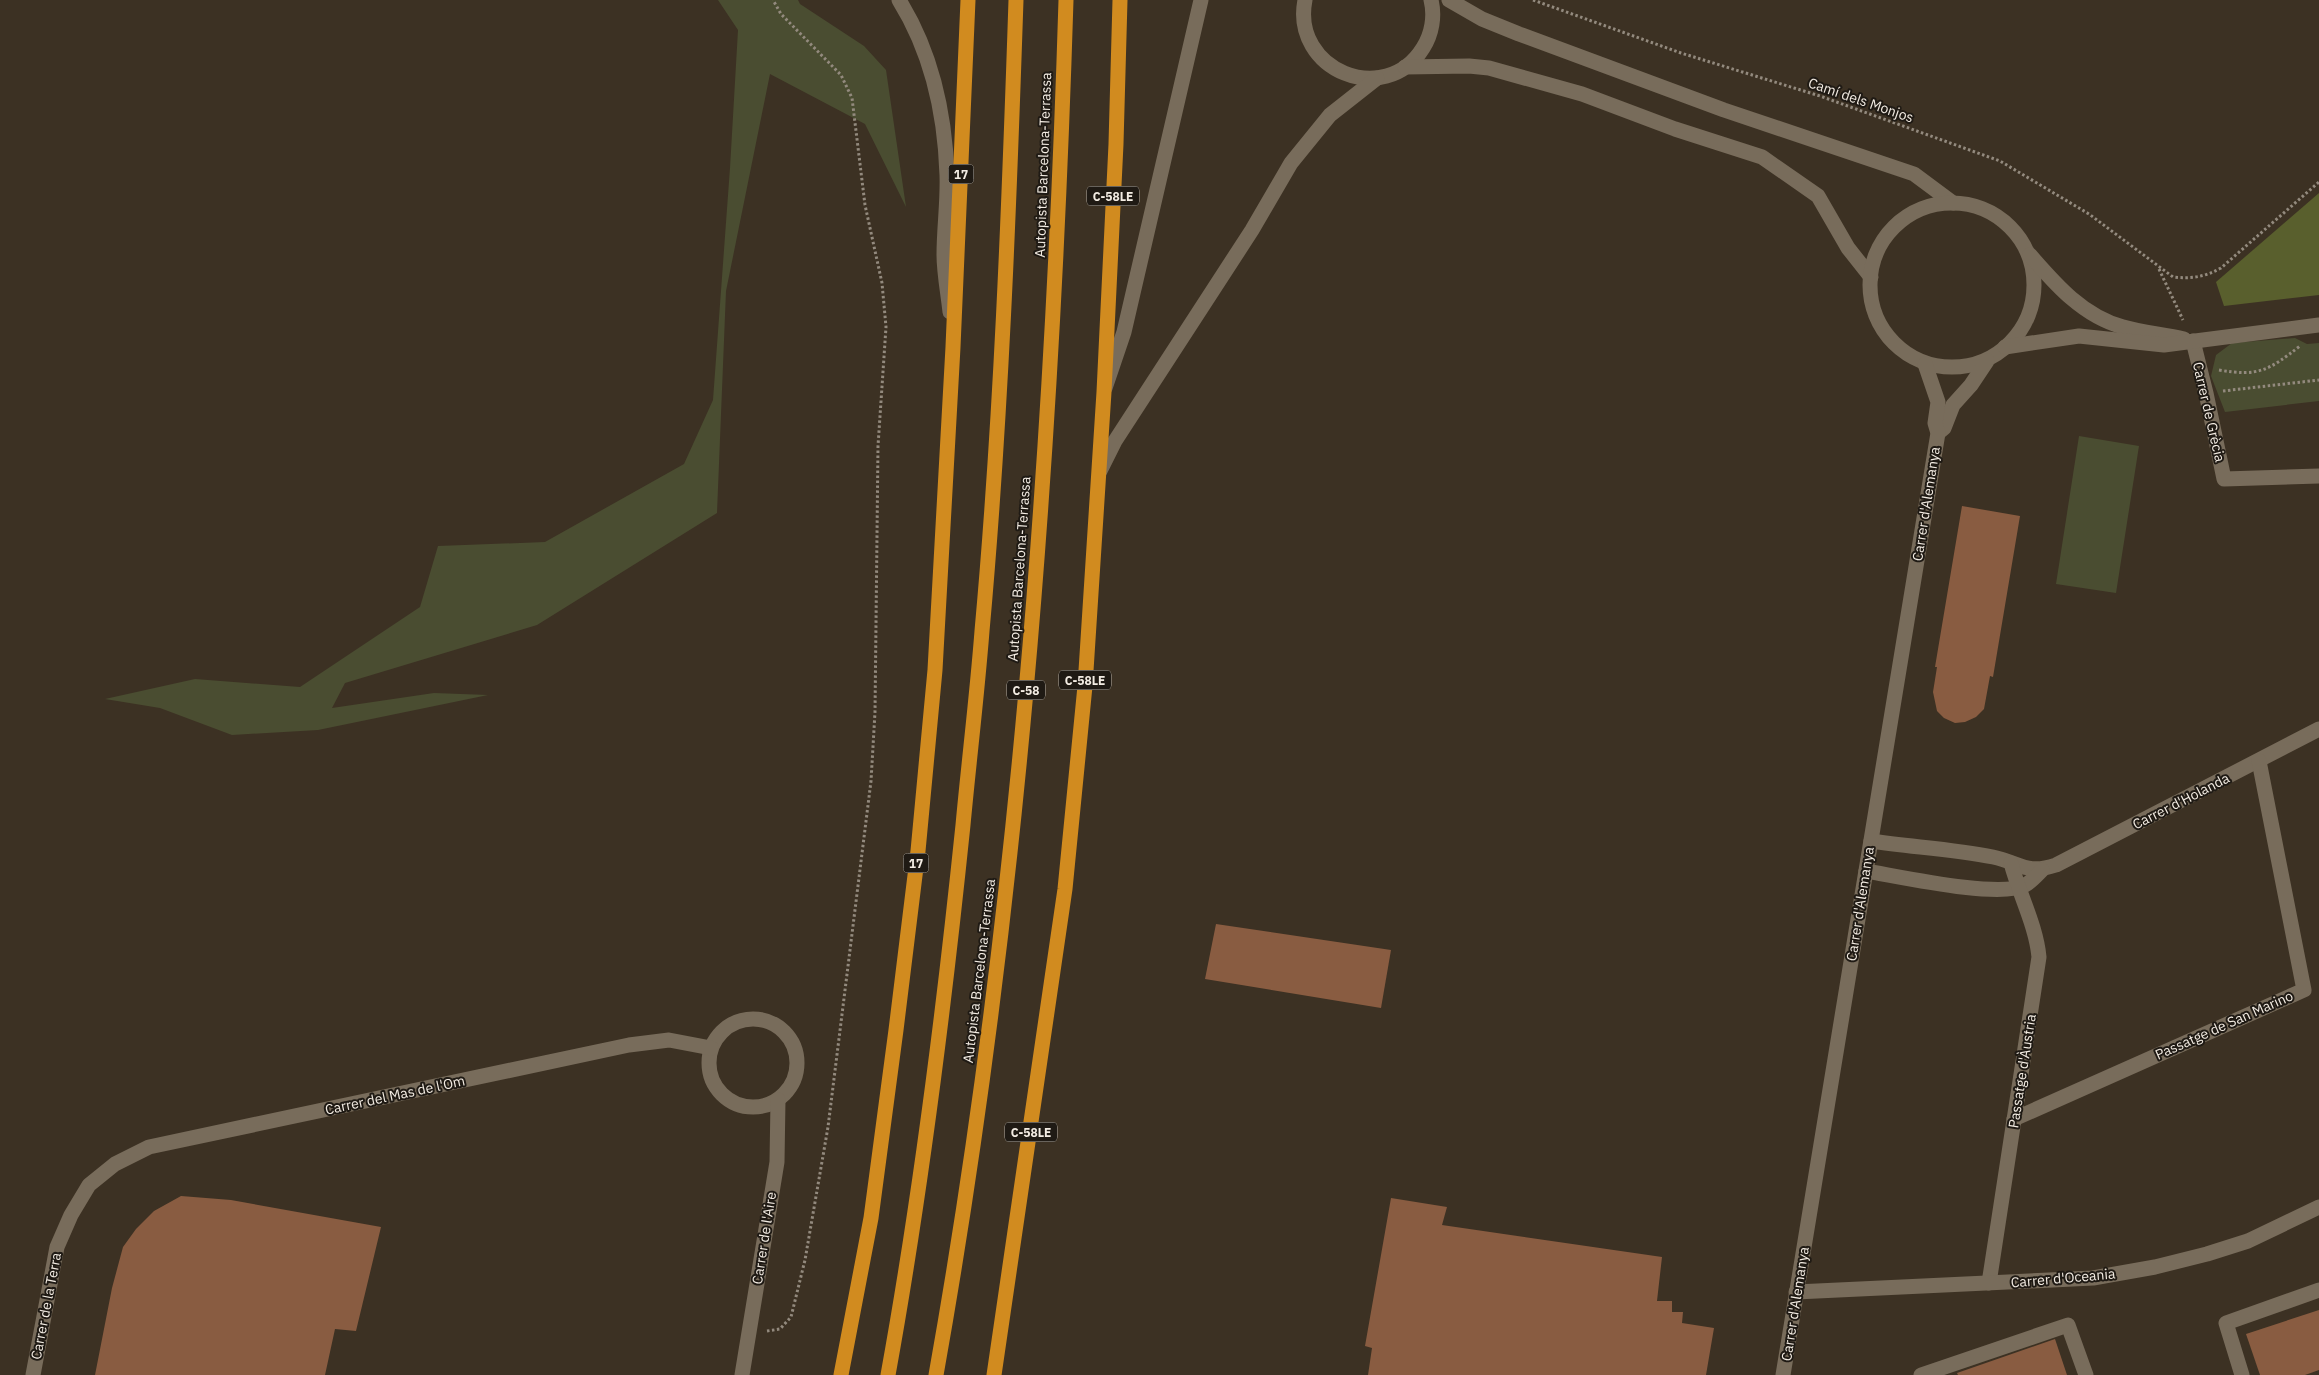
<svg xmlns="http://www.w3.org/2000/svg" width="2319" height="1375" viewBox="0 0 2319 1375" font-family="'IBM Plex Sans',sans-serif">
<rect width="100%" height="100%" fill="#3c3123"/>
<g fill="#4a4d31">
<path d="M 718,0 L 798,0 L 800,4 L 864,46 L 886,70 L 906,207 L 865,124 L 770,74 L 726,291 L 717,513 L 537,625 L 345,683 L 332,708 L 434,693 L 488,695 L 318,730 L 232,735 L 160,708 L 105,699 L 195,679 L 300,687 L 420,607 L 438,546 L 545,542 L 684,464 L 713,400 L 730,168 L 738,30 Z"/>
<path d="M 2295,338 L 2307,344 L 2319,343 L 2319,401 L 2225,412 L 2211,376 L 2216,355 L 2232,343 Z"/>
<path d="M 2079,436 L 2139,446 L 2116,593 L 2056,584 Z"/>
</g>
<path fill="#595f2d" d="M 2319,193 L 2319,295 L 2224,306 L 2216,282 Z"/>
<g fill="#895c41">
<path d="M 1962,506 L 2020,516 L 1993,677 L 1990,676 L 1984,709 L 1976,717 L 1965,722 L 1955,723 L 1944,718 L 1937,711 L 1933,692 L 1937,667 L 1935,667 Z"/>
<path d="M 1216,924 L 1391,950 L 1381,1008 L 1205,979 Z"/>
<path d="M 181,1196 L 231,1200 L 381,1227 L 356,1331 L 335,1329 L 325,1375 L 95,1375 L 112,1288 L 123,1247 L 136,1229 L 154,1211 Z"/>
<path d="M 1391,1198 L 1447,1207 L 1442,1225 L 1662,1257 L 1657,1301 L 1672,1301 L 1672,1312 L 1683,1312 L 1682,1323 L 1714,1328 L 1706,1375 L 1368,1375 L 1372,1348 L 1365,1346 Z"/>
<path d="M 2319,1310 L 2319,1370 L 2305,1375 L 2260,1375 L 2246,1334 Z"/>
<path d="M 2055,1339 L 2067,1375 L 1958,1375 L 1957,1373 Z"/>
</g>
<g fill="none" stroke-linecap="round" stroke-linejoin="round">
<g stroke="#938a7e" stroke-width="3" stroke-dasharray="2.5 2.5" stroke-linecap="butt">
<path d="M 1533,0 L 1681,53 L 1820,96 L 2000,161 L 2089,214 L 2173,277 C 2191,279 2205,277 2221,268 L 2319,182"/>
<path d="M 2159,269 L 2183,320"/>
<path d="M 2219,370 C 2259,377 2269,370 2300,346"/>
<path d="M 2223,391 L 2319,380"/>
<path d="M 767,1331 L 780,1329 L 791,1317 L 805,1260 L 828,1127 L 871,781 L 875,712 L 878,446 L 886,327 L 882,283 L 865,205 L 852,98 L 841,75 L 781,14 L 773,0"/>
</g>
<g stroke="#786c5b" stroke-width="15">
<path d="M 899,0 C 932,53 945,113 947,175 C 948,201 944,228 944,255 C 944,273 948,293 950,312"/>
<path d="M 1305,0 C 1291,70 1385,109 1423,48 C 1432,34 1435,16 1431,0"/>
<path d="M 1449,0 L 1482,19 L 1519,34 L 1724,110 L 1914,174 L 1953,203"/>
<path d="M 1405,67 L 1469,66 L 1489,68 L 1582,94 L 1675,129 L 1762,157 L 1818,196 L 1848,248 L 1871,277"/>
<circle cx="1952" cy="285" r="82"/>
<path d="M 2030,255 C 2056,285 2083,316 2123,327 C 2143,333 2164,334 2184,339"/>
<path d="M 2193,341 L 2206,393 L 2224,479 L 2319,476"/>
<path d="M 2005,347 L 2079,336 L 2164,345 L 2319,325"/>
<path d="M 1105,388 L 1124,332 L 1201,0"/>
<path d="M 1938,433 L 1944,428 L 1953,405 L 1971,385 L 1987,361"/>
<path d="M 1100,471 L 1115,441 L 1252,230 L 1291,163 L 1330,115 L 1377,78"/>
<path d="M 1871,841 C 1911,847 1953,849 1993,857 C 2021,863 2026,875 2056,865 L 2319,729"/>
<path d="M 1866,871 C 1897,876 2000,899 2025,885 C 2031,882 2037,875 2042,870"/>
<circle cx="753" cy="1063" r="44"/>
<path d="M 2014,1119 L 2304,990 L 2259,761"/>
<path d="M 1989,1283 L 2039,957 C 2036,925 2019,894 2011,863"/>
<path d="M 1796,1292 L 2093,1278 L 2155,1267 L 2207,1254 L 2248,1241 L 2319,1207"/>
<path d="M 33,1375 L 57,1247 L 71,1215 L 89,1185 L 115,1164 L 149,1147 L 629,1045 L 669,1040 L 711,1048"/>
<path d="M 742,1375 L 777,1162 L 778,1100"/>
<path d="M 1783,1375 L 1938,433 L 1935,423 L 1938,402 L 1925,364"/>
<path d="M 1921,1375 L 2068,1325 L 2086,1375"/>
<path d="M 2242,1375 L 2226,1323 L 2319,1290"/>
</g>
<g stroke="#d18b1f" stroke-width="15">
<path d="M 841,1375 L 871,1218 L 896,1030 L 918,851 L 935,670 L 953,347 L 968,0"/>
<path d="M 888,1375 C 921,1193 944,1009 963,825 C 969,760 977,696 982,631 C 1001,421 1009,210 1016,0"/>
<path d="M 936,1375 C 1017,921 1052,460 1066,0"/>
<path d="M 994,1375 L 1065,889 L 1085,686 L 1104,392 L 1116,144 L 1120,0"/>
</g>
</g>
<g text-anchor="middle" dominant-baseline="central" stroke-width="4" stroke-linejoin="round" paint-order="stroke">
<g fill="#1f1a14" stroke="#b3ada5" stroke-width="1">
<rect x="948.5" y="164.5" width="25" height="19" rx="4"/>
<rect x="1087" y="186.5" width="52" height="19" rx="4"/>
<rect x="1059" y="670.5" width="52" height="19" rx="4"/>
<rect x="1007" y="680.5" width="38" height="19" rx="4"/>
<rect x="903.5" y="853.5" width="25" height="19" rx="4"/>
<rect x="1005" y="1122.5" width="52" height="19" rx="4"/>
</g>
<g font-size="12" font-weight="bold" fill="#f3ece3">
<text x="961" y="174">17</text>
<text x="1113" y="196">C-58LE</text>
<text x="1085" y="680">C-58LE</text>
<text x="1026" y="690">C-58</text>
<text x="916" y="863">17</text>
<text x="1031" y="1132">C-58LE</text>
</g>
<g font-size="14" fill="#f3ece3" stroke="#1f1a14">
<text transform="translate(1861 100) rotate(19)">Camí dels Monjos</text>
<text transform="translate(1043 165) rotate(-88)">Autopista Barcelona-Terrassa</text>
<text transform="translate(2209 412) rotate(77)">Carrer de Grècia</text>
<text transform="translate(1926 504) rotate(-81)">Carrer d'Alemanya</text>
<text transform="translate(1019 569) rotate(-86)">Autopista Barcelona-Terrassa</text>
<text transform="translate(2181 801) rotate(-27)">Carrer d'Holanda</text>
<text transform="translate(1860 904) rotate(-81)">Carrer d'Alemanya</text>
<text transform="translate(979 971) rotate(-83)">Autopista Barcelona-Terrassa</text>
<text transform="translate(2224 1025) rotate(-24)">Passatge de San Marino</text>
<text transform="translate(2022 1071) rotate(-81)">Passatge d'Àustria</text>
<text transform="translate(395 1095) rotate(-12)">Carrer del Mas de l'Om</text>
<text transform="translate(764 1238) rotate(-81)">Carrer de l'Aire</text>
<text transform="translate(2063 1278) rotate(-5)">Carrer d'Oceania</text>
<text transform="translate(1795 1304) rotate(-81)">Carrer d'Alemanya</text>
<text transform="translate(46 1306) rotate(-79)">Carrer de la Terra</text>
</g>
</g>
</svg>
